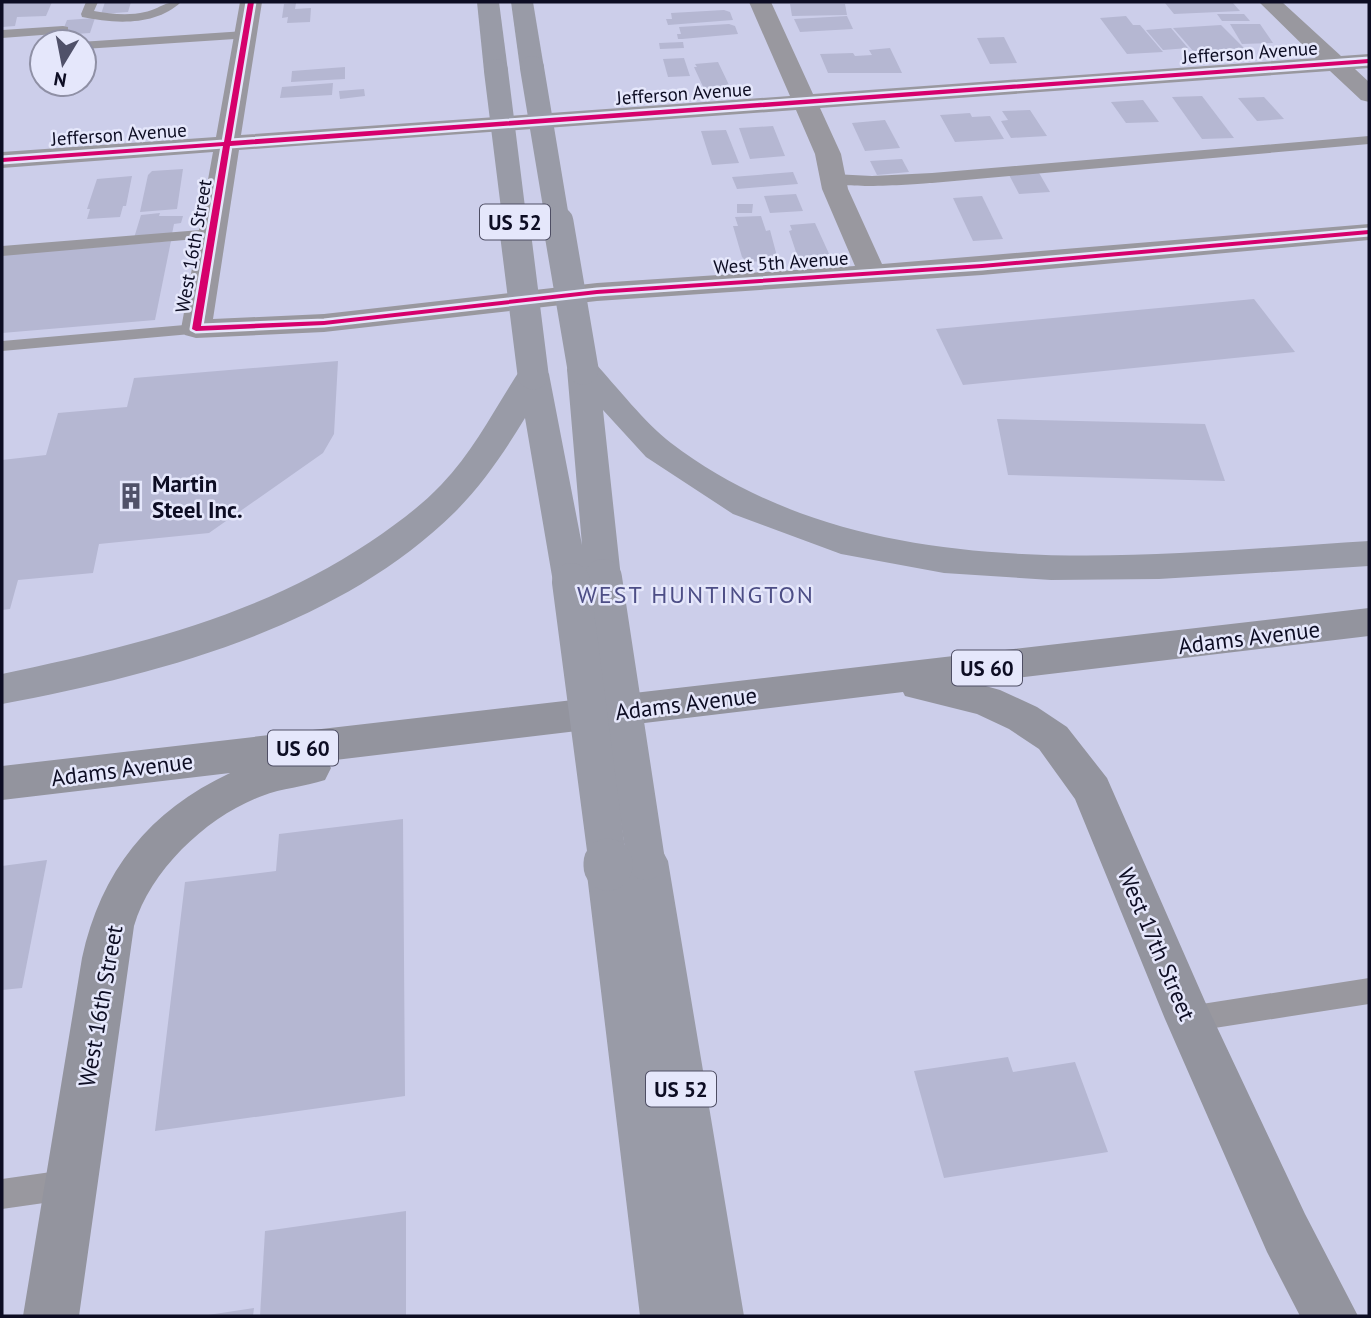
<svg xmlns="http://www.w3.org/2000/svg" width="1371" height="1318" viewBox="0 0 1371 1318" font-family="'PT Sans',sans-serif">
<rect width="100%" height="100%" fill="#ccceea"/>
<g fill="#b5b7d2">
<path d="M 2,2 L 52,2 L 46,16 L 17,17 L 15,26 L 2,27 Z"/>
<path d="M 105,2 L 131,2 L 128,12 L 101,14 Z"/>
<path d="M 1202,2 L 1232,2 L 1240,11 L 1174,14 L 1165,3 Z"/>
<path d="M 296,3 L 295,9 L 311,8 L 310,22 L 287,23 L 288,17 L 282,18 L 284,4 Z"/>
<path d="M 790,4 L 845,4 L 847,15 L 792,16 Z"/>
<path d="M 724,10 L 730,12 L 733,20 L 668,25 L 666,19 L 672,19 L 671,13 Z"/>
<path d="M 1217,14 L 1244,14 L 1250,21 L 1222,21 Z"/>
<path d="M 847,16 L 853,29 L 800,32 L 794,19 Z"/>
<path d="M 1126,16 L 1133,25 L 1140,25 L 1163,52 L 1127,54 L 1100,18 Z"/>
<path d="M 95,18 L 90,33 L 61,35 L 67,20 Z"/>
<path d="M 729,24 L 735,26 L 738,34 L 682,39 L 678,39 L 677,34 L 681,34 L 679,27 Z"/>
<path d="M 1230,24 L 1260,24 L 1273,43 L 1242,44 Z"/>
<path d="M 1221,25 L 1244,48 L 1194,52 L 1173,28 Z"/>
<path d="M 1171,28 L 1188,48 L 1163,50 L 1146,30 Z"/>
<path d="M 1004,37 L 1017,63 L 990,64 L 977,38 Z"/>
<path d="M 683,42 L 684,48 L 660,49 L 659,43 Z"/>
<path d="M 890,48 L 902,73 L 828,73 L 820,54 L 853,53 L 855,56 L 872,55 L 869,50 Z"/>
<path d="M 684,58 L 690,76 L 668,77 L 663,59 Z"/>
<path d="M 718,62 L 729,85 L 727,85 L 728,89 L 705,91 L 694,67 L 697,67 L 695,64 Z"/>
<path d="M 345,67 L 345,79 L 291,82 L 292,71 Z"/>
<path d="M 333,83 L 332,95 L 280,98 L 282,87 Z"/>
<path d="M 364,89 L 365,96 L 340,99 L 339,91 Z"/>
<path d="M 1202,96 L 1234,138 L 1202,139 L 1172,97 Z"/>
<path d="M 1264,97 L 1284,119 L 1257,121 L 1238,98 Z"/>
<path d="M 1143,100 L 1159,122 L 1126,123 L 1111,102 Z"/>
<path d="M 1030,110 L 1047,136 L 1011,138 L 1001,121 L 1008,120 L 1002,111 Z"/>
<path d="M 970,113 L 972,117 L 990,116 L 1004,139 L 955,142 L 940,115 Z"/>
<path d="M 885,120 L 900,148 L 865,151 L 852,123 Z"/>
<path d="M 773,126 L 785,156 L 750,159 L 739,128 Z"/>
<path d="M 726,130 L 739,163 L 712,165 L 701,131 Z"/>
<path d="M 902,159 L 909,172 L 877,175 L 870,161 Z"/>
<path d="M 183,169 L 177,209 L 140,212 L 148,175 L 152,171 Z"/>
<path d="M 1038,171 L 1050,192 L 1019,194 L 1008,173 Z"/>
<path d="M 793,172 L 798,184 L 737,189 L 732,177 Z"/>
<path d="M 132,176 L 126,206 L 123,206 L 120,217 L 87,219 L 90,209 L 87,209 L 97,179 Z"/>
<path d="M 796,194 L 803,211 L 770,213 L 764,196 Z"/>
<path d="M 982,196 L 1003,239 L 973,241 L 953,198 Z"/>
<path d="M 737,204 L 753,204 L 752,213 L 737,213 Z"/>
<path d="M 160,213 L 159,216 L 183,216 L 181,223 L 174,224 L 172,234 L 134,238 L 141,215 Z"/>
<path d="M 761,216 L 766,231 L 770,230 L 778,260 L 747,262 L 742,257 L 733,226 L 738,226 L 735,217 Z"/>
<path d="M 815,223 L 830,256 L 798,258 L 789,231 L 792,230 L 790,225 Z"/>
<path d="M 171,241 L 155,320 L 2,333 L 2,255 Z"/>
<path d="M 1254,299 L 1295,352 L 963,385 L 936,329 Z"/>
<path d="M 338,361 L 334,434 L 323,453 L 209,533 L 99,544 L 93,573 L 18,580 L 10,609 L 2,610 L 2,460 L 46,455 L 58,413 L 127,407 L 134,378 Z"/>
<path d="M 997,419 L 1205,424 L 1225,481 L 1008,475 Z"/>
<path d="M 403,819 L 405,1096 L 155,1131 L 185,882 L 276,871 L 279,834 Z"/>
<path d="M 47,860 L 22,988 L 2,990 L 2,866 Z"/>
<path d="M 1008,1057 L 1013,1072 L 1075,1062 L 1108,1152 L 944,1178 L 914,1071 Z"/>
<path d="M 406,1211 L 406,1316 L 260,1316 L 265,1231 Z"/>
<path d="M 254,1308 L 253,1316 L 208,1316 L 208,1315 Z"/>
</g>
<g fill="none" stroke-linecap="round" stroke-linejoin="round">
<g fill="#99989f" fill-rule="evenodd">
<path d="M 86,2 L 98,2 L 94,11 C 110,14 129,16 145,12 C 160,9 163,1 181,2 C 156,26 115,24 82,17 L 81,14 Z"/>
<path d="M 63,26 L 68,27 L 68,33 L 2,38 L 2,30 Z"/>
<path d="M 245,31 L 250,32 L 250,38 L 84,49 L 84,42 L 80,42 Z"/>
<path d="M 1369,136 L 1369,144 L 932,183 C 912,184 838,191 825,179 L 833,174 L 872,176 L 932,173 Z"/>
<path d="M 213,229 L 219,231 L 221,234 L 219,237 L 2,256 L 2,246 Z"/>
<path d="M 196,324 L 202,325 L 205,329 L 202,333 L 2,351 L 2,341 Z"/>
<path d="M 1369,978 L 1369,1004 L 1189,1032 L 1179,1028 L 1175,1019 L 1179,1010 L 1189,1006 Z"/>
<path d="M 72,1169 L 83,1173 L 87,1184 L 83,1195 L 72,1199 L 2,1209 L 2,1179 Z"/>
</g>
<path fill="#99989f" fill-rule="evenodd" d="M 240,2 L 262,2 L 241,135 L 790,96 L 749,2 L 771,2 L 813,94 L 1316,58 L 1259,2 L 1282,2 L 1341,56 L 1369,54 L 1369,68 L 1355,69 L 1369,82 L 1369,102 L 1361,100 L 1330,71 L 820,108 L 841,154 L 848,189 L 882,264 L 1369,224 L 1369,240 L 982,275 L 597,301 L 324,332 L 196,338 L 185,335 L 181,329 L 213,152 L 2,168 L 2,152 L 216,137 ZM 796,110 L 815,154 L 822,189 L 855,266 L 597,283 L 324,314 L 213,319 L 239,150 Z"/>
<path fill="#93949e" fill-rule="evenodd" d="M 1369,608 L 1369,636 L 975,683 L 1000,690 L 1037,707 L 1067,727 L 1107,778 L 1207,1006 L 1305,1214 L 1358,1316 L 1300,1316 L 1267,1252 L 1165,1019 L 1075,799 L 1039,749 L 1009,729 L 977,714 L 905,696 L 903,692 L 327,761 L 331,768 L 325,780 C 304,787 282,788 262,796 C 208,816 151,869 134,926 L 79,1316 L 23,1316 L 82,958 C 101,871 149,811 230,773 L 2,800 L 2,766 Z"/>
<g fill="#999ba7" fill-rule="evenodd">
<path d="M 477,2 L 499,2 L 508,71 L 504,76 L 488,76 L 484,71 Z"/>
<path d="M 511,2 L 533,2 L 544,68 L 540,73 L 524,73 L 520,68 Z"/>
<path d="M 583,360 L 594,362 C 617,387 645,423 671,443 C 867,592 1139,555 1369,541 L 1369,566 L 1159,579 L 1051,580 L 944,573 L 841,554 L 733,514 L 646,457 L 603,410 L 621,578 L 616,587 L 603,591 L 590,587 L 588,584 L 584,591 L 571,595 L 558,591 L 553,582 L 525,418 C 505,451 483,484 455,512 C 337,628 160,674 2,704 L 2,674 C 132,646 258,617 370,542 C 395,525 420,507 441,485 C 476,448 494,409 522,367 L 533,364 L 544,367 L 549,374 L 582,545 L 567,369 L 572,362 Z"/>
<path d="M 646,842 L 661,848 L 668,861 L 744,1316 L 640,1316 L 586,866 L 592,853 L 608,847 L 624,853 L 626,858 L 631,848 Z"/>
</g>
<g stroke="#999ba7" stroke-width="24">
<path d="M 532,68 L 558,224"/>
<path d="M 496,71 L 515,224"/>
</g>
<g stroke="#999ba7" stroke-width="31">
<path d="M 514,222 L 533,374"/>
<path d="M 558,222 L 583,369"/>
</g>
<g stroke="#999ba7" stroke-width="38">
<path d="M 603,578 L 646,861"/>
<path d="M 571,582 L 608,865"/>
</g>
<path stroke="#999ba7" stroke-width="49" d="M 608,863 L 608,866"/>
<defs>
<path id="cycleway" d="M 248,2 L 254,2 L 231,141 L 1369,59 L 1369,63 L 230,146 L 201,326 L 324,321 L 597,290 L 982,264 L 1369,230 L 1369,234 L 982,268 L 597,294 L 324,325 L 196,331 L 192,329 L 223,146 L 2,162 L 2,158 L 224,142 Z"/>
</defs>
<use href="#cycleway" stroke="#e5e7fb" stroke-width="5"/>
<use href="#cycleway" fill="#d6006c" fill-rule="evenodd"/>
</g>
<defs>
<symbol id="building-bare" viewBox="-9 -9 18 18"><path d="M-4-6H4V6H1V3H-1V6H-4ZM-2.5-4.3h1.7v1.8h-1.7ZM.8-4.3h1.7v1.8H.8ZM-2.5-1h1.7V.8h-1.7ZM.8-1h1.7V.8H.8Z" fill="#505169" stroke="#e5e7fb" stroke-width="2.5" paint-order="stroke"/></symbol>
</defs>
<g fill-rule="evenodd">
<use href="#building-bare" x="112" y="477" width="38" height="38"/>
</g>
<g text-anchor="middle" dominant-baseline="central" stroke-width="5" stroke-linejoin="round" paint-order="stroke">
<g font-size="19" fill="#0d0d23" stroke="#e5e7fb">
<text transform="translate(1250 52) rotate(-4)">Jefferson Avenue</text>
<text transform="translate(684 93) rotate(-4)">Jefferson Avenue</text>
<text transform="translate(119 134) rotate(-4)">Jefferson Avenue</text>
<text transform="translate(193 246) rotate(-80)">West 16th Street</text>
<text transform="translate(781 262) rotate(-4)">West 5th Avenue</text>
</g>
<g fill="#e5e7fb" stroke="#4e4e64" stroke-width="2">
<rect x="480" y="204.5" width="70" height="35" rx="5"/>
<rect x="952" y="650.5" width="70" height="35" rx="5"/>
<rect x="268" y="730.5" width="70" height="35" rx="5"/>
<rect x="646" y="1071.5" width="70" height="35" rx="5"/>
</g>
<g font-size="21" font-weight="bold" fill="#0d0d23">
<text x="515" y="222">US 52</text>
<text x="987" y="668">US 60</text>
<text x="303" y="748">US 60</text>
<text x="681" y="1089">US 52</text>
</g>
<g font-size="23" font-weight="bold" fill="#0d0d23" stroke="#e5e7fb" text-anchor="start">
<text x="152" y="483">Martin<tspan x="152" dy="26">Steel Inc.</tspan></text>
</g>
<g font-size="23" fill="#0d0d23" stroke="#e5e7fb">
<text transform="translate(1249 637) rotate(-7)">Adams Avenue</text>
<text transform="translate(686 703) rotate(-7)">Adams Avenue</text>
<text transform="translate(122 769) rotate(-7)">Adams Avenue</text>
<text transform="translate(1157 944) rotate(67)">West 17th Street</text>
<text transform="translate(100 1006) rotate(-80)">West 16th Street</text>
</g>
<g font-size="24" letter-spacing="2" fill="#4d4e86" stroke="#e5e7fb">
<text x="696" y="594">WEST HUNTINGTON</text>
</g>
</g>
<rect width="1371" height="1318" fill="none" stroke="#0d0d23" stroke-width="7"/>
<g transform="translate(63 63) rotate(190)"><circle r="33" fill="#e5e7fb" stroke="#8f90a5" stroke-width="2"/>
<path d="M0-5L12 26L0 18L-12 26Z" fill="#505169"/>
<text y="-10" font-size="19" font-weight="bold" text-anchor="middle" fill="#0d0d23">N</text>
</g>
</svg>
